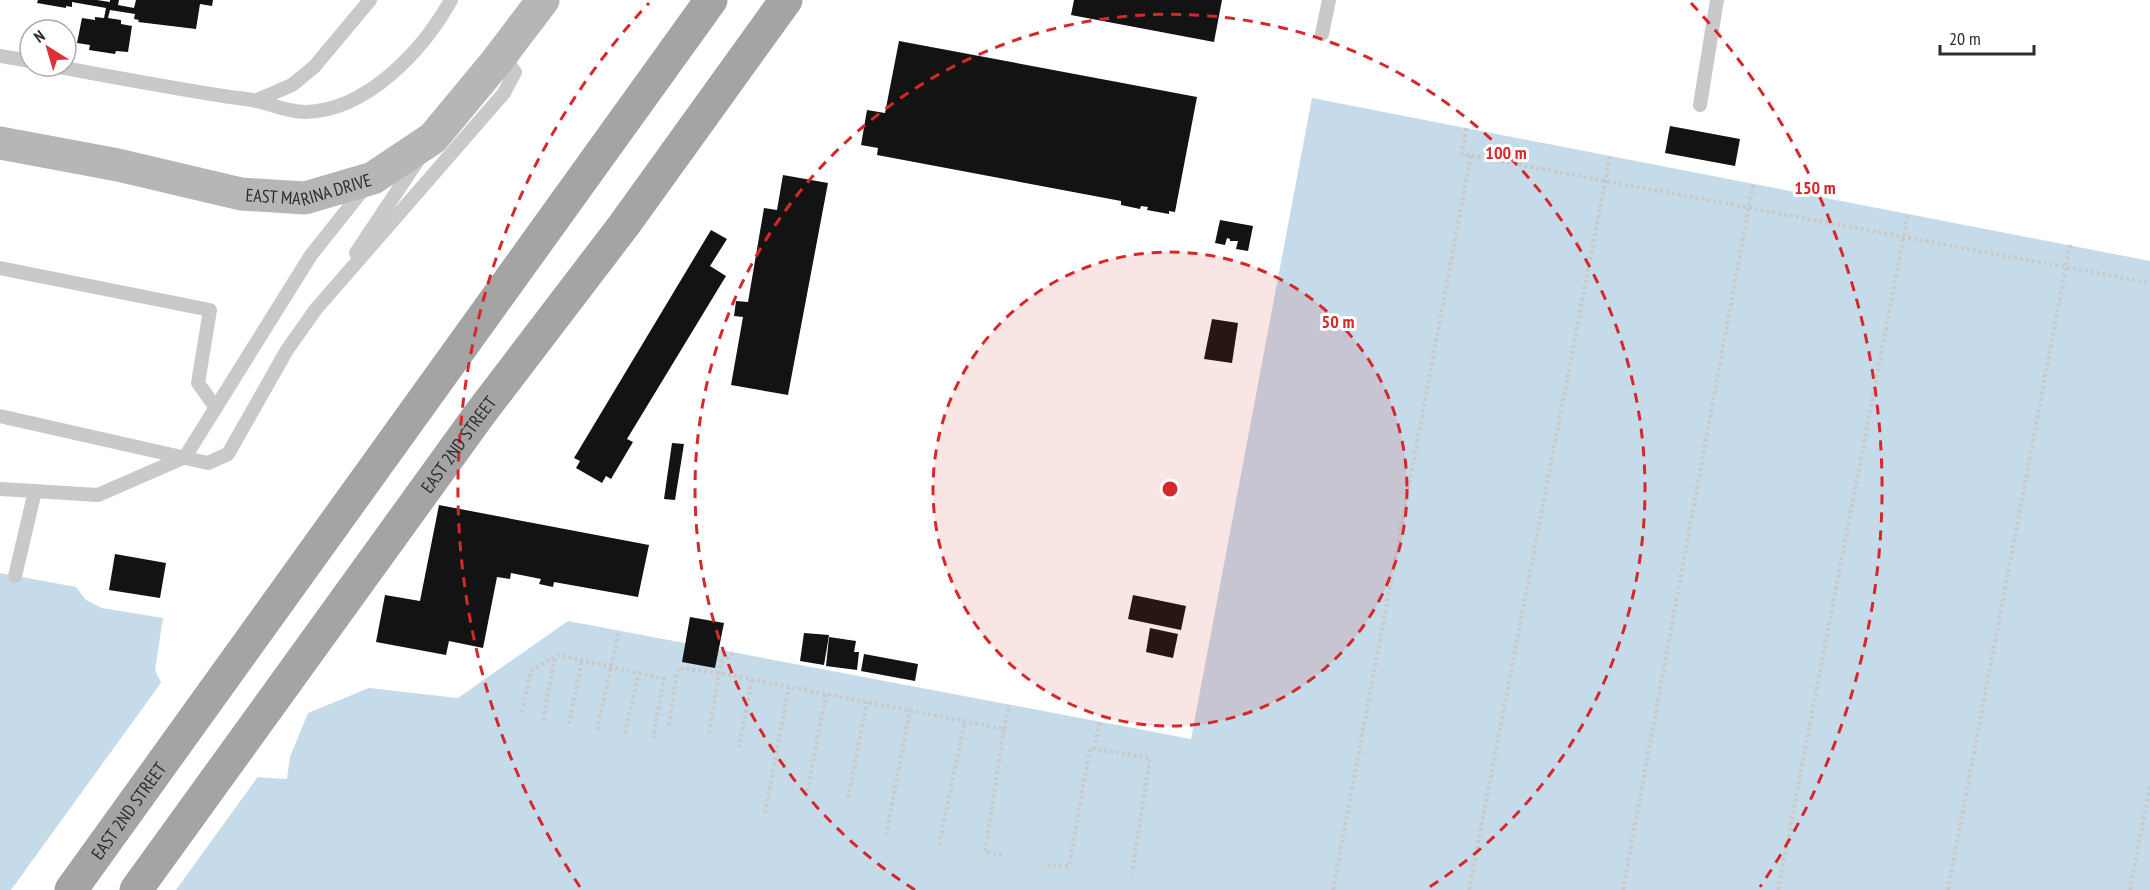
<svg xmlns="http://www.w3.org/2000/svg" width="2150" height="890" viewBox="0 0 2150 890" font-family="'PT Sans Narrow',sans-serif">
<rect width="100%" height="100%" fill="#fff"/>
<path fill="#c5dbea" d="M 1312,98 L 2150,261 L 2150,890 L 0,890 L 0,573 L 76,587 L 86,600 L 102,608 L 163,618 L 155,670 L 172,705 L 198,747 L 253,777 L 287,779 L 290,757 L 308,713 L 369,688 L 458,698 L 568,621 L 1191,739 Z"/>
<path fill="#fff" d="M 163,680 L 174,704 L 200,744 L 254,774 L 259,775 L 176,890 L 11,890 Z"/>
<g fill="#131313">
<path d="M 38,0 L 97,0 L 110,2 L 110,0 L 119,0 L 118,5 L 134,8 L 136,0 L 213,0 L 212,6 L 200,4 L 196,29 L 138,22 L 139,20 L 134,19 L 135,14 L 110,10 L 108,18 L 121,20 L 121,24 L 132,26 L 128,52 L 116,51 L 115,54 L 89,50 L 90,45 L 77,43 L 82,18 L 95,20 L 95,17 L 104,18 L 106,8 L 72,2 L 72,7 L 66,6 L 66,8 L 37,3 Z"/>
<path d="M 1074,0 L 1222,0 L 1214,42 L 1071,15 Z"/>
<path d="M 899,41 L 1197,97 L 1175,212 L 1169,211 L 1169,214 L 1147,210 L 1148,207 L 1141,206 L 1140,209 L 1121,205 L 1121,201 L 877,155 L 878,148 L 861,145 L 867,110 L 885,113 Z"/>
<path d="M 1670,126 L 1740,139 L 1735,166 L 1665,153 Z"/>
<path d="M 783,175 L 828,183 L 788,395 L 731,385 L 743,317 L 734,316 L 736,301 L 748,302 L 764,208 L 777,210 Z"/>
<path d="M 1220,220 L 1253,226 L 1248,251 L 1236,249 L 1238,241 L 1230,241 L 1230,239 L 1227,238 L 1225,245 L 1215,243 Z"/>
<path d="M 711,230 L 727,239 L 710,266 L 726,276 L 627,439 L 633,442 L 611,479 L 606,476 L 602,483 L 576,468 L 580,461 L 574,458 Z"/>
<path d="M 1212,319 L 1238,323 L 1232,363 L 1204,359 Z"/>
<path d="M 672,443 L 684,444 L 675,500 L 664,499 Z"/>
<path d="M 439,505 L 649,545 L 638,597 L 554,582 L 553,587 L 539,584 L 541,579 L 511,573 L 510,579 L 497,577 L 483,648 L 449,641 L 446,655 L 376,642 L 385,595 L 420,601 Z"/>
<path d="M 115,554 L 166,563 L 160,598 L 109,590 Z"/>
<path d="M 1133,595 L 1186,606 L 1181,630 L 1128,619 Z"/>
<path d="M 690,617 L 724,623 L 715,668 L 682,662 Z"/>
<path d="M 1150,628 L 1178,634 L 1173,658 L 1146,652 Z"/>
<path d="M 804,633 L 829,635 L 824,665 L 800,661 Z"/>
<path d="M 829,637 L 856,641 L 854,652 L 859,652 L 857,670 L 826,666 Z"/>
<path d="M 864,654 L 918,664 L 915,681 L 861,671 Z"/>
</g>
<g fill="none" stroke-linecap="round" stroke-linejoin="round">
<g stroke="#c9c9c9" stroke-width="4" stroke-dasharray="3 3" stroke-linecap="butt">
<path d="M 1466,128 L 1462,154 L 2150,283"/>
<path d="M 522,712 L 531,671 L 558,655 L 664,679 L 653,738"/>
<path d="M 543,720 L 555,657"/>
<path d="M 569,724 L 582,660"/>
<path d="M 669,725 L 678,668 L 719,673 L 1004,729 L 985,852 L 1004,855"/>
<path d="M 1004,729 L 1009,705"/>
<path d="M 597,730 L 619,631"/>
<path d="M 625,733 L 639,673"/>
<path d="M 709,733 L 721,662 L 734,653"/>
<path d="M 739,748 L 752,679"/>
<path d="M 1094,749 L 1100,722"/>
<path d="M 806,797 L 826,694"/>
<path d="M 848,798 L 867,702"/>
<path d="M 765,813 L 789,687"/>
<path d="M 886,835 L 910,710"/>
<path d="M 939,845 L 965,721"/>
<path d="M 1047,865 L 1069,866 L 1090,748 L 1150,758 L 1132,873"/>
<path d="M 1333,890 L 1471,155"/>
<path d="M 1469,890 L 1610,156"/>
<path d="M 1623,890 L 1753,184"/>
<path d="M 1778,890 L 1908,214"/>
<path d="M 1948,890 L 2070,245"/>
<path d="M 2130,890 L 2150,785"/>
</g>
<g stroke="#c9c9c9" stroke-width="14">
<path d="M 1322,34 L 1329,0"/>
<path d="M 0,56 L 30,61"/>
<path d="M 54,66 C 113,77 171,88 230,97 C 238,98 248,99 257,101 C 273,105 288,112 305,112 C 367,111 423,50 451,0"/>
<path d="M 255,101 L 292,85 L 314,67 L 370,0"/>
<path d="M 1700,105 L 1717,0"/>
<path d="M 356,253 L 418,160"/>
<path d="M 0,268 L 210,310 L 198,383 L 216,408"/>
<path d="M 0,416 L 208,463 L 228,454 L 287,350 L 316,309 L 504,93 L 515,72 L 502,54"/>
<path d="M 0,489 L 98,495 L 185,457 L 311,255 L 366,186"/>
<path d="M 15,576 L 35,491"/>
</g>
<path stroke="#b6b6b6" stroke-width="33" id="s1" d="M 0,143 L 118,165 L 241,194 L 305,198 L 373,178 L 433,138 L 496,62 L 543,0"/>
<g stroke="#a4a4a4" stroke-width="33">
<path id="s2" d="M 71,890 L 711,0"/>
<path id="s3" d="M 136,890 L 479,415 L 624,225 L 786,0"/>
</g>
</g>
<circle cx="1170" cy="489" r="237" fill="#d62828" fill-opacity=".12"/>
<g fill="none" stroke="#d62828" stroke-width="3" stroke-dasharray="10 8">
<circle cx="1170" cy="489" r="237"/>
<path d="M915 890A475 475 0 1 1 1425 890"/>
<path d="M580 887A712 712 0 0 1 649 3M1691 3A712 712 0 0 1 1760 887"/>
</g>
<g text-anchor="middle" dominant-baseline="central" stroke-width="6" stroke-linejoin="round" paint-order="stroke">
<g font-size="18" fill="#2c2c2c" stroke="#fff">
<text stroke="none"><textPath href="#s1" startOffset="315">EAST MARINA DRIVE</textPath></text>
<text stroke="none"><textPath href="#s3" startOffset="550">EAST 2ND STREET</textPath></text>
<text stroke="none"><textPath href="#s2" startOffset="98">EAST 2ND STREET</textPath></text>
</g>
</g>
<circle cx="1170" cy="489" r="9" fill="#d62828" stroke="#fff" stroke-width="3"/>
<g font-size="18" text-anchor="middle" font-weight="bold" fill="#d62828" stroke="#fff" stroke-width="6" stroke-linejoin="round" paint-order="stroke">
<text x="1506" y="159">100 m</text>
<text x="1815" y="194">150 m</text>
<text x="1338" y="328">50 m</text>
</g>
<g transform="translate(48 48) rotate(323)"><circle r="28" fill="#ffffff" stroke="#ababab" stroke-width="1.5"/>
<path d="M0-4.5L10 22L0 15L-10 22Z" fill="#e22e38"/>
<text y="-9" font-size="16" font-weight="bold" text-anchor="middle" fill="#2c2c2c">N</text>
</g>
<path d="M1940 45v9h94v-9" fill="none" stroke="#2c2c2c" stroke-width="3"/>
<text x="1949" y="45" font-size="18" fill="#2c2c2c" stroke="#ffffff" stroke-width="4.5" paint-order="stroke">20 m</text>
</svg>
